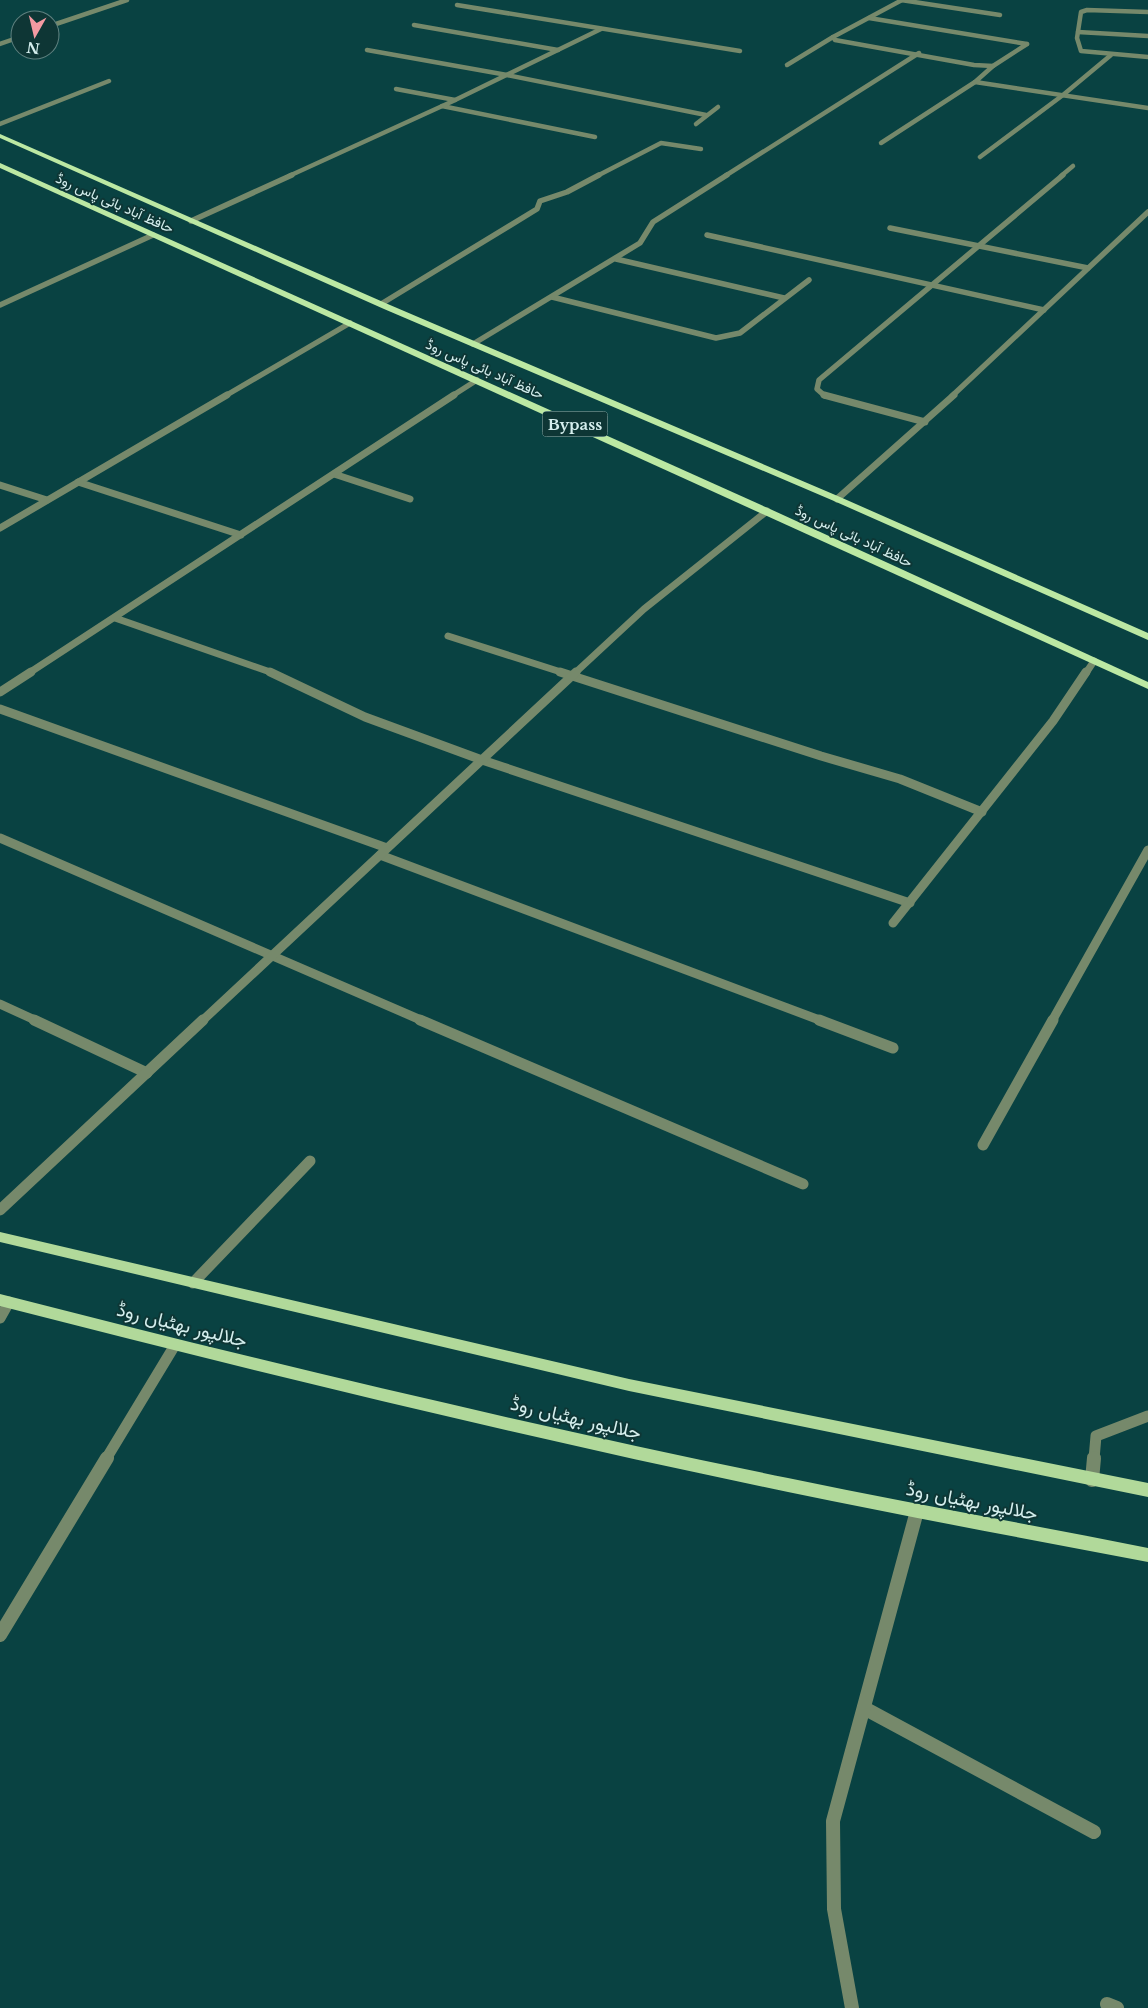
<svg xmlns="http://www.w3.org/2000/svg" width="1148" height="2008" viewBox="0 0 1148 2008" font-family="'Libre Baskerville',Vazirmatn,serif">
<rect width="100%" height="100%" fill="#094242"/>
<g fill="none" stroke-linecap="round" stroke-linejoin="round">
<g stroke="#76896b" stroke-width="4.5">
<path d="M 901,0 L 1000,15"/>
<path d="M 902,0 L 833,37 L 835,40 L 974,65 L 993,66 L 975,82 L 1148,108"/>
<path d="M 457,5 L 740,51"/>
<path d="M 1148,12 L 1087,10 L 1081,12 L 1077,38 L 1081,51 L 1148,57"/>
<path d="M 869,18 L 1027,44"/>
<path d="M 414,25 L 558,50"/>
<path d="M 50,26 L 127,0"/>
<path d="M 1078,32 L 1148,36"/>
<path d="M 0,44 L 20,37"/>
<path d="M 367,50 L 507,75 L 706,115"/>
<path d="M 787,65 L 833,37"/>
<path d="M 993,66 L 1027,44"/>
<path d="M 396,89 L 455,100"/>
<path d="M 442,106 L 595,137"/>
<path d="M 0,124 L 109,81"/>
<path d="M 696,124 L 718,107"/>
<path d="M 881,143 L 975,82"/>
<path d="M 980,157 L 1063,95 L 1111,55"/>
<path d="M 289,176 L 451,102 L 601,29"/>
<path d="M 597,176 L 661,143 L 701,149"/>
<path d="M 725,176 L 919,53"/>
<path d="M 1061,176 L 1073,166"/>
</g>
<g stroke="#76896b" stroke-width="5.5">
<path d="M 191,221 L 292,175"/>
<path d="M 890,228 L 1088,268"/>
<path d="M 707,235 L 1044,310"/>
<path d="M 616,259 L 784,298"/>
<path d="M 552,297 L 716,338 L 740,333 L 809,280"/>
<path d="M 381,304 L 537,209 L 540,201 L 567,192 L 599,175"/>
<path d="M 0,305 L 153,235"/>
<path d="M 473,344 L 640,243 L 653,222 L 727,175"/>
<path d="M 225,396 L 350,323"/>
<path d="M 452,396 L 477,380"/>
<path d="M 825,396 L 817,389 L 819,380 L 1063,175"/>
<path d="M 952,396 L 1148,212"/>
</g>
<g stroke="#76896b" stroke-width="7">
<path d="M 824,395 L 925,422"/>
<path d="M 334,474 L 410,499"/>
<path d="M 78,482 L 241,535"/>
<path d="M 0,485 L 47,500"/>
<path d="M 837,499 L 954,395"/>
<path d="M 0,528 L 227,395"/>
<path d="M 115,618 L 273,673"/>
<path d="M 448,636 L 564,673"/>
<path d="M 29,673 L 454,395"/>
<path d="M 575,673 L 644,609 L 767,511"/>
<path d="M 1086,673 L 1094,661"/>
</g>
<g stroke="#76896b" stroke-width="9">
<path d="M 270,672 L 365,717 L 482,760 L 910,903"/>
<path d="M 560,672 L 821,756 L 900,779 L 982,812"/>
<path d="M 0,692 L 31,672"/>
<path d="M 0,709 L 387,848"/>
<path d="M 0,838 L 423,1021"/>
<path d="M 380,855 L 822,1021"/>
<path d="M 893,923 L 1053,721 L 1086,672"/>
<path d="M 0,1004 L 37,1021"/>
<path d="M 202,1021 L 576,672"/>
<path d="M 1052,1021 L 1148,850"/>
</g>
<g stroke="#76896b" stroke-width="11">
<path d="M 34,1020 L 147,1073"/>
<path d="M 420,1020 L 803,1184"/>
<path d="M 819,1020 L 893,1048"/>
<path d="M 983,1145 L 1053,1020"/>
<path d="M 0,1210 L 203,1020"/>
<path d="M 193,1283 L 310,1161"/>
<path d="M 0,1318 L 9,1302"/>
<path d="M 106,1459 L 175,1345"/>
</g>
<g stroke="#76896b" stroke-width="14">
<path d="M 0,1635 L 107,1458"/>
<path d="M 864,1708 L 1094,1832"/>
<path d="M 1107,2004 L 1117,2008"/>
<path d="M 852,2008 L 834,1909 L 833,1821 L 917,1511"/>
</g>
<path stroke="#76896b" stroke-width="11" d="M 1094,1459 L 1096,1436 L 1148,1416"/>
<path stroke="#76896b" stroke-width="14" d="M 1092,1480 L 1094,1458"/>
<g fill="#b1d99a" fill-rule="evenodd">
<path d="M 0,1232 L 629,1379 L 1148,1483 L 1148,1497 L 629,1391 L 0,1242 Z"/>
<path d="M 0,1294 C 261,1361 524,1424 788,1478 C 908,1503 1028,1524 1148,1548 L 1148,1562 C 1028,1539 908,1517 788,1492 C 524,1437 261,1373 0,1306 Z"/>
</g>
<g fill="#bce8a3" fill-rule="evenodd">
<path d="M 0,134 L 390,305 L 840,497 L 1148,633 L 1148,640 L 834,501 L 384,309 L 0,138 Z"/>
<path d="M 0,163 L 770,509 L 1148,682 L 1148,689 L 0,168 Z"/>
</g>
</g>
<g text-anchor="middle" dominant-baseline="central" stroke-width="4" stroke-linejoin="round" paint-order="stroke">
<g font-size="14" fill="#d5efee" stroke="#0e3635">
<text transform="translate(115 203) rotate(24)">حافظ آباد بائی پاس روڈ</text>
<text transform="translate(485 369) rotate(24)">حافظ آباد بائی پاس روڈ</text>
<text transform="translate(854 536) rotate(25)">حافظ آباد بائی پاس روڈ</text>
</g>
<rect fill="#0e3635" stroke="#99b8b6" stroke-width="1" x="542.5" y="411.5" width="65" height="25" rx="4"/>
<g font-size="15" font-weight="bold" fill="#d5efee">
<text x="575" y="424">Bypass</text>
</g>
<g font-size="19" fill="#d5efee" stroke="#0e3635">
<text transform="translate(182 1325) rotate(14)">جلالپور بھٹیاں روڈ</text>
<text transform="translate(576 1418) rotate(13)">جلالپور بھٹیاں روڈ</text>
<text transform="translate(972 1501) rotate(11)">جلالپور بھٹیاں روڈ</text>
</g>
</g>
<g transform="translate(35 35) rotate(188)"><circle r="24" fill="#0e3635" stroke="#5e807f"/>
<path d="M0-4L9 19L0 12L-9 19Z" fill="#f49aa2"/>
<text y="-8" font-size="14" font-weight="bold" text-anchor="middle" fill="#d5efee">N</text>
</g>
</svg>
